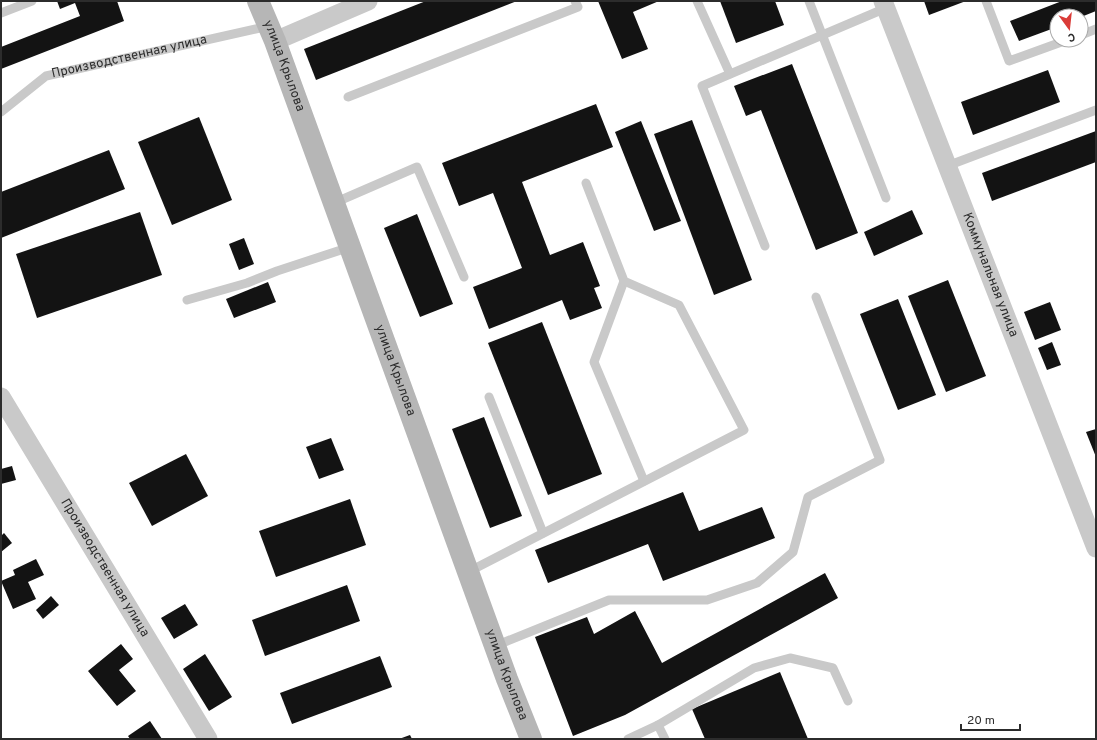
<svg xmlns="http://www.w3.org/2000/svg" width="1097" height="740" viewBox="0 0 1097 740" font-family="Overpass,sans-serif">
<rect width="100%" height="100%" fill="#fff"/>
<g fill="#131313">
<path d="M 57,1 L 117,1 L 124,21 L 1,69 L 1,47 L 80,16 L 75,3 L 60,9 Z"/>
<path d="M 426,1 L 517,1 L 316,80 L 304,49 Z"/>
<path d="M 598,1 L 659,1 L 633,12 L 648,49 L 622,59 Z"/>
<path d="M 720,1 L 775,1 L 784,25 L 736,43 Z"/>
<path d="M 924,1 L 966,1 L 929,15 Z"/>
<path d="M 1062,1 L 1096,1 L 1096,11 L 1081,17 L 1081,16 L 1057,16 L 1057,27 L 1019,41 L 1010,21 Z"/>
<path d="M 792,64 L 858,233 L 816,250 L 761,110 L 746,116 L 734,86 Z"/>
<path d="M 1048,70 L 1060,102 L 973,135 L 961,102 Z"/>
<path d="M 596,104 L 613,147 L 522,182 L 550,255 L 583,242 L 600,286 L 594,288 L 602,308 L 570,320 L 562,300 L 489,329 L 473,287 L 522,268 L 493,193 L 459,206 L 442,163 Z"/>
<path d="M 199,117 L 232,200 L 172,225 L 138,142 Z"/>
<path d="M 692,120 L 752,280 L 714,295 L 654,134 Z"/>
<path d="M 641,121 L 681,221 L 654,231 L 615,132 Z"/>
<path d="M 1096,131 L 1096,162 L 992,201 L 982,173 Z"/>
<path d="M 109,150 L 125,189 L 1,238 L 1,192 Z"/>
<path d="M 912,210 L 923,234 L 874,256 L 864,232 Z"/>
<path d="M 140,212 L 162,275 L 37,318 L 16,254 Z"/>
<path d="M 417,214 L 453,304 L 420,317 L 384,228 Z"/>
<path d="M 244,238 L 254,264 L 239,270 L 229,244 Z"/>
<path d="M 948,280 L 986,376 L 946,392 L 908,296 Z"/>
<path d="M 268,282 L 276,302 L 234,318 L 226,299 Z"/>
<path d="M 898,299 L 936,395 L 898,410 L 860,314 Z"/>
<path d="M 1050,302 L 1061,330 L 1035,340 L 1024,312 Z"/>
<path d="M 542,322 L 602,474 L 548,495 L 488,343 Z"/>
<path d="M 1052,342 L 1061,365 L 1047,370 L 1038,348 Z"/>
<path d="M 484,417 L 522,516 L 490,528 L 452,429 Z"/>
<path d="M 1096,429 L 1096,457 L 1086,432 Z"/>
<path d="M 331,438 L 344,470 L 319,479 L 306,447 Z"/>
<path d="M 186,454 L 208,496 L 152,526 L 129,483 Z"/>
<path d="M 12,466 L 16,480 L 1,484 L 1,469 Z"/>
<path d="M 683,492 L 699,531 L 762,507 L 775,538 L 663,581 L 648,544 L 548,583 L 535,550 Z"/>
<path d="M 350,499 L 366,545 L 276,577 L 259,531 Z"/>
<path d="M 4,533 L 12,543 L 1,552 L 1,536 Z"/>
<path d="M 36,559 L 44,575 L 28,582 L 36,599 L 13,609 L 1,581 L 15,575 L 13,570 Z"/>
<path d="M 825,573 L 838,598 L 625,715 L 573,736 L 535,637 L 587,617 L 594,634 L 635,611 L 662,663 Z"/>
<path d="M 347,585 L 360,621 L 265,656 L 252,620 Z"/>
<path d="M 51,596 L 59,605 L 43,619 L 36,610 Z"/>
<path d="M 185,604 L 198,625 L 174,639 L 161,618 Z"/>
<path d="M 121,644 L 133,659 L 119,670 L 136,691 L 117,706 L 88,671 Z"/>
<path d="M 205,654 L 232,697 L 209,711 L 183,669 Z"/>
<path d="M 380,656 L 392,687 L 292,724 L 280,693 Z"/>
<path d="M 780,672 L 808,739 L 705,739 L 692,709 Z"/>
<path d="M 150,721 L 162,739 L 130,739 L 128,736 Z"/>
<path d="M 410,735 L 412,739 L 399,739 Z"/>
</g>
<g fill="none" stroke-linecap="round" stroke-linejoin="round">
<g stroke="#c9c9c9" stroke-width="9">
<path d="M 697,1 L 730,74"/>
<path d="M 809,1 L 886,198"/>
<path d="M 986,1 L 1009,61 L 1067,40"/>
<path d="M 1,13 L 32,1"/>
<path d="M 1081,35 L 1096,29"/>
<path d="M 348,97 L 578,7 L 575,1"/>
<path id="s1" d="M 1,112 L 46,76 L 269,26"/>
<path d="M 947,166 L 1096,110"/>
<path d="M 334,203 L 417,167 L 464,277"/>
<path d="M 765,246 L 702,86 L 886,8"/>
<path d="M 624,281 L 594,362 L 644,481"/>
<path d="M 187,300 L 247,283 L 277,271 L 350,247"/>
<path d="M 489,397 L 543,533"/>
<path d="M 468,572 L 744,430 L 679,305 L 624,281 L 586,183"/>
<path d="M 495,646 L 609,600 L 707,600 L 757,583 L 793,552 L 808,497 L 880,460 L 816,297"/>
<path d="M 658,725 L 665,739"/>
<path d="M 628,739 L 658,725 L 754,668 L 790,658 L 833,668 L 848,701"/>
</g>
<g stroke="#c9c9c9" stroke-width="19">
<path id="s2" d="M 883,1 L 1096,548"/>
<path d="M 275,41 L 368,1"/>
<path id="s3" d="M 1,397 L 208,739"/>
</g>
<path stroke="#b6b6b6" stroke-width="22" id="s4" d="M 258,1 L 275,41 L 507,679 L 531,739"/>
</g>
<g text-anchor="middle" dominant-baseline="central" stroke-width="4" stroke-linejoin="round" paint-order="stroke">
<g font-size="13" fill="#2c2c2c" stroke="#fff">
<text stroke="none"><textPath href="#s1" startOffset="143">Производственная улица</textPath></text>
<text stroke="none"><textPath href="#s4" startOffset="70">улица Крылова</textPath></text>
<text stroke="none"><textPath href="#s2" startOffset="294">Коммунальная улица</textPath></text>
<text stroke="none"><textPath href="#s4" startOffset="394">улица Крылова</textPath></text>
<text stroke="none"><textPath href="#s3" startOffset="200">Производственная улица</textPath></text>
<text stroke="none"><textPath href="#s4" startOffset="718">улица Крылова</textPath></text>
</g>
</g>
<rect width="1097" height="740" fill="none" stroke="#2c2c2c" stroke-width="4"/>
<g transform="translate(1069 28) rotate(165)"><circle r="19" fill="#ffffff" stroke="#ababab"/>
<path d="M0-3L7 15L0 10L-7 15Z" fill="#da3c38"/>
<text y="-6" font-size="11" font-weight="bold" text-anchor="middle" fill="#2c2c2c">С</text>
</g>
<path d="M961 724v6h59v-6" fill="none" stroke="#2c2c2c" stroke-width="2"/>
<text x="967" y="724" font-size="12" fill="#2c2c2c" stroke="#ffffff" stroke-width="3" paint-order="stroke">20 m</text>
</svg>
